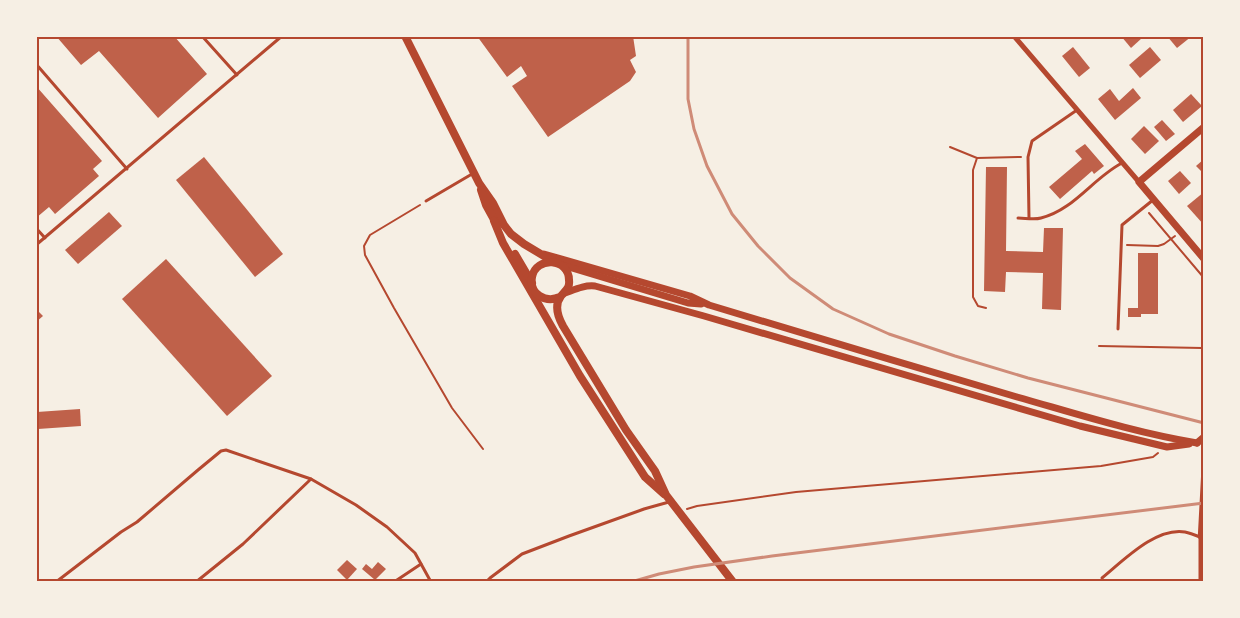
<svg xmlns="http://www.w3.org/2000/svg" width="1240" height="618" viewBox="0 0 1240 618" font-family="Overpass,sans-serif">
<rect width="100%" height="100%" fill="#f6efe4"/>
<g fill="#bf614a">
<path d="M 56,36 L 174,36 L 207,74 L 158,118 L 99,51 L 81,65 Z"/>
<path d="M 477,36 L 633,36 L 636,56 L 630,60 L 636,72 L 630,81 L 548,137 L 512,86 L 527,76 L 521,66 L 507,77 Z"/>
<path d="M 1121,36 L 1140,36 L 1142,38 L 1131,48 Z"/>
<path d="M 1167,36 L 1192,36 L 1177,48 Z"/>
<path d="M 1073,47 L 1090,68 L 1079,77 L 1062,56 Z"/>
<path d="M 1150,47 L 1161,60 L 1140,78 L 1129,65 Z"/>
<path d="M 36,86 L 102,161 L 93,169 L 99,176 L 55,214 L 49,207 L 36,218 Z"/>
<path d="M 1133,88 L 1141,98 L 1115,120 L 1098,99 L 1110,89 L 1119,101 Z"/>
<path d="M 1191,94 L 1202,106 L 1183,122 L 1173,110 Z"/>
<path d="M 1162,120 L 1175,134 L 1166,141 L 1154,127 Z"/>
<path d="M 1144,126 L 1159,141 L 1145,154 L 1131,139 Z"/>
<path d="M 1085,144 L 1104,166 L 1094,174 L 1092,171 L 1060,199 L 1049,187 L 1082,159 L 1075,151 Z"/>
<path d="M 204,157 L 283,254 L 255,277 L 176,180 Z"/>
<path d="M 1204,159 L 1204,174 L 1196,166 Z"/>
<path d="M 986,167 L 1007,167 L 1006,251 L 1043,252 L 1044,228 L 1063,228 L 1061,310 L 1042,309 L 1043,273 L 1006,272 L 1005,292 L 984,291 Z"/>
<path d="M 1180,171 L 1191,183 L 1179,194 L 1168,181 Z"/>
<path d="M 1204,192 L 1204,225 L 1187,206 Z"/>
<path d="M 109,212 L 122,226 L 78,264 L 65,250 Z"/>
<path d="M 1138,253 L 1158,253 L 1158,314 L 1141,314 L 1141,317 L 1128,317 L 1128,308 L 1138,308 Z"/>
<path d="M 166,259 L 272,376 L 227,416 L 122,299 Z"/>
<path d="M 36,309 L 43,316 L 36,322 Z"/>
<path d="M 80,409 L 81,426 L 38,429 L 37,412 Z"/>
<path d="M 347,560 L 357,569 L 347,580 L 337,570 Z"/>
<path d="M 378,562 L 386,569 L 375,580 L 362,569 L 366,564 L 372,569 Z"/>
</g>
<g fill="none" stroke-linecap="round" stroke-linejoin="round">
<g stroke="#b5482f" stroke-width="2">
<path d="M 950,147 L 977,158 L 1021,157"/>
<path d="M 977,158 L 973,170 L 973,297 L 978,306 L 986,308"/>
<path d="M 420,205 L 370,235 L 364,246 L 365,255 L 394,308 L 452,408 L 483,449"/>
<path d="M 1149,213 L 1204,278"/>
<path d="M 1127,245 L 1158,246 L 1164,244 L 1175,236"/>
<path d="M 1099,346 L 1202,348"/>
<path d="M 687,509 L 697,506 L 796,492 L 1101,466 L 1153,457 L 1158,453"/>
</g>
<g stroke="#b5482f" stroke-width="3">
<path d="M 202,36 L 237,75"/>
<path d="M 36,64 L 127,169"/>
<path d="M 426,201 L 472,174"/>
<path d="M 1018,218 C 1025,218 1034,220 1041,218 C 1074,210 1093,178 1122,163"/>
<path d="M 1029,218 L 1028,157 L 1032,141 L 1077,110"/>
<path d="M 36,228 L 45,238"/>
<path d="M 36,245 L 282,36"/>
<path d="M 1118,329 L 1122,225 L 1153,200"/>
<path d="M 1102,578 C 1124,560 1156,527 1185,532 C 1190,533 1195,535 1200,537 L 1200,582"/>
<path d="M 56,582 L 121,532 L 137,522 L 198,470 L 221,451 L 226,450 L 311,479 L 356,505 L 387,527 L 415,553 L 431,582"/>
<path d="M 196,582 L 243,544 L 311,479"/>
<path d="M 394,582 L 421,564"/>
<path d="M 486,582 L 490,578 L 522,554 L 569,536 L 644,509 L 669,502"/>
</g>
<path stroke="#b5482f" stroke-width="4.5" d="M 1200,537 L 1204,463"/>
<path stroke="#b5482f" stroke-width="5" d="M 1014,36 L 1139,182"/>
<g stroke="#b5482f" stroke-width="7">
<path d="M 1204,127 L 1139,182 L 1204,259"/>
<path d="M 544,254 L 690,296 L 709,305 C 812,336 914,367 1017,397 C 1077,414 1136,433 1197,443"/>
<path d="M 562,265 L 688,303 L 701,304"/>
<path d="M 565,293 C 576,289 584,285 595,286 L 704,316 L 1080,426 L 1167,447 L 1189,444"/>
<path d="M 1197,443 L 1204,437"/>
</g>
<g stroke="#b5482f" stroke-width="8">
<path d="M 405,36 L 479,183 L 493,203 L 504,225 L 511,234 L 524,244 L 554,262"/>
<path d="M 481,190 L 486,205 L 497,225"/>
<path d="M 494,221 L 503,243 L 580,376 L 645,477 L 664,494"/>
<path d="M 515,254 L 532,283"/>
<path d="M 560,297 C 546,303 529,295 532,277 C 536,256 569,258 569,280 C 570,288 566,290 561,296 C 554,305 558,317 563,326 L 626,430 L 655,471 L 666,495 L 733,582"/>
</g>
<g stroke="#cf8b77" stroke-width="3">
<path d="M 688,36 L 688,99 L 694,129 L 707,166 L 732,214 L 758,246 L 790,278 L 833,309 L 889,334 L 955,356 L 1028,378 L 1204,423"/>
<path d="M 631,582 L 659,574 L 694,567 L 772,556 L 1204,503"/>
</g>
</g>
<rect width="1240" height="618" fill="none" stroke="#f6efe4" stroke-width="75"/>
<rect x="38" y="38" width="1164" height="542" fill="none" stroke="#b5482f" stroke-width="2"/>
</svg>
